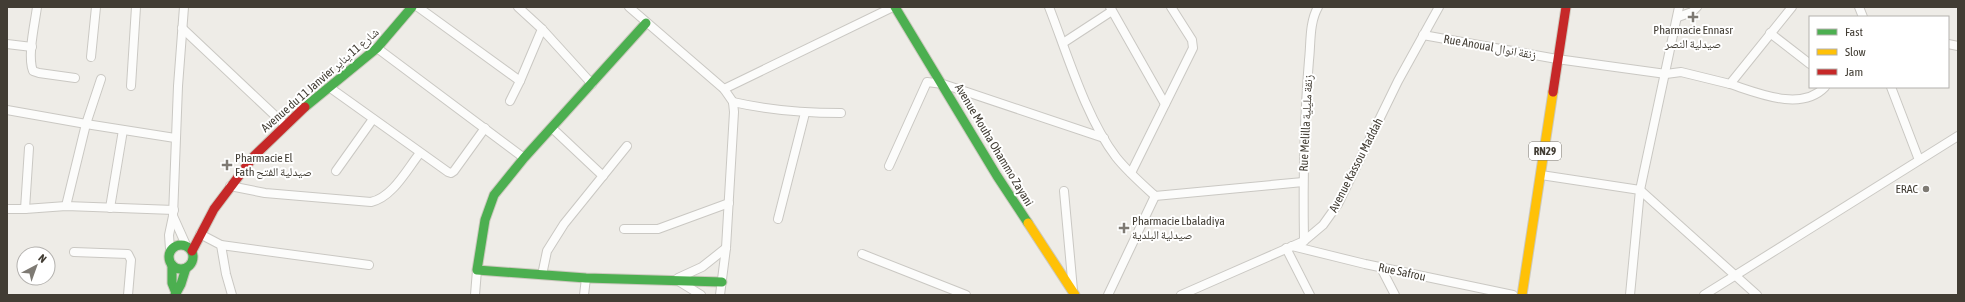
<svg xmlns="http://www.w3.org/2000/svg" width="1965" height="302" viewBox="0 0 1965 302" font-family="'Asap Condensed','Noto Naskh Arabic',sans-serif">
<rect width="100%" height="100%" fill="#eeece7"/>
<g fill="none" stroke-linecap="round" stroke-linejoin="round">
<defs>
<g id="street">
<path d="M 37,7 C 35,23 27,56 33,71 L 39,73 L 75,78"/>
<path d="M 418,7 L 520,81"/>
<path d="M 518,7 L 542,29 L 592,84"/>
<path d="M 629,7 L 724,89 L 733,102 L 734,112 L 726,248 L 720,295"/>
<path d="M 1049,7 C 1067,53 1086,118 1116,157 C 1127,171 1142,184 1155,196 L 1303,182"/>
<path d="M 1110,7 L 1165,104"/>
<path d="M 1859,7 L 1863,17"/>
<path d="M 1678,17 L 1692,12 L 1697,7"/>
<path d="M 182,28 L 285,125"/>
<path d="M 1770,33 L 1810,64"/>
<path d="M 1423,35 L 1557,59 L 1666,74 L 1681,72 L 1730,84 L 1792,7"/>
<path d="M 1063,43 L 1112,11"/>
<path d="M 7,44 L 32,47"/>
<path d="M 1948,44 L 1958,46"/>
<path d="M 377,48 L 524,158"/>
<path d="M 91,57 L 96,7"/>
<path d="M 1730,84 C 1758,93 1801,112 1825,87"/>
<path d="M 131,86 L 136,7"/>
<path d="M 329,87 L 448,172 L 451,173 L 454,171 L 485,128"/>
<path d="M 1891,87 L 1919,160"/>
<path d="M 724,89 L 893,7"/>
<path d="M 510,101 L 520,81 L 542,29"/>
<path d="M 733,102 C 768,110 804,113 841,113"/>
<path d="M 7,110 L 86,124 L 175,138"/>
<path d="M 552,128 L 603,176"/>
<path d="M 889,166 L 927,82 L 943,84 L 1104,138"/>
<path d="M 336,171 L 373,119"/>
<path d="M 1131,173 L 1193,48 L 1192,40 L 1171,7"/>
<path d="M 1541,175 L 1640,190 L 1757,295"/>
<path d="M 230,186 L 265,193 L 371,202 C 393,197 407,169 420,153"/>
<path d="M 1064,191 L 1073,290"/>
<path d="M 66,206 L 86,124 L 101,79"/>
<path d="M 110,208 L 123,130"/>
<path d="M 7,209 L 25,209 L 66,206 L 174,210"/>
<path d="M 25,209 L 29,148"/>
<path d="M 173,216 L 186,245"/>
<path d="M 778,219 L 805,113"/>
<path d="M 624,229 L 658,229 L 729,203"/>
<path d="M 200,234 L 221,245 L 226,274 L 232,295"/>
<path d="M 1304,241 C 1303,181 1304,120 1309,60 C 1311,43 1309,23 1318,7"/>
<path d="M 221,245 L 369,265"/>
<path d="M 1292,246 L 1365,264 L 1513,295"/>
<path d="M 1286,248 L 1310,295"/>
<path d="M 170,249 L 169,235 L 173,216 L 178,86 L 184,7"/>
<path d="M 74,252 L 128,254 L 131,260 L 128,295"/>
<path d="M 862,254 L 966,295"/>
<path d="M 1381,268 L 1395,295"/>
<path d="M 542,275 L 547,251 L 564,224 L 627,146"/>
<path d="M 678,278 L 702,267 L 726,248"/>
<path d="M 680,282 L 701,295"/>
<path d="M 475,295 L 477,270"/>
<path d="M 584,295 L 586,278"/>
<path d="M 1108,295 L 1155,196"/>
<path d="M 1181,295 L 1304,241 L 1323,225 L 1338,204 L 1398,81 L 1439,7"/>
<path d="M 1630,295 L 1640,190 L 1679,7"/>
<path d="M 1704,295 L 1958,136"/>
</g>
<g id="fast">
<path d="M 895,7 L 997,176 L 1028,223"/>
<path d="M 646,23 L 524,158 L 494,195 L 485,220 L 477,270 L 586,278 L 722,282"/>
<path d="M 305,107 L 377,48 L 412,7"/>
<circle cx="181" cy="257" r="12"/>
<path d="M 172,265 L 172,283 L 176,293"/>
<path d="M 175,295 L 181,284 L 186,268"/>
</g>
<g id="slow">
<path d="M 1028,223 L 1075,295"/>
<path d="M 1522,295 L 1553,92"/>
</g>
<g id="jam">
<path d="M 1553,92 L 1566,7"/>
<path d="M 192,251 L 214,209 L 254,156 L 305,107"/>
</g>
</defs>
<use href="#street" stroke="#cac8c3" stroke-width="10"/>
<use href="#fast" stroke="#ccc9be" stroke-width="11"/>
<use href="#slow" stroke="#ccc9be" stroke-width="11"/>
<use href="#jam" stroke="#ccc9be" stroke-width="11"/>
<use href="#street" stroke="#fcfcfb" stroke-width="8"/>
<use href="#fast" stroke="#4caf50" stroke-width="9"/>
<use href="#slow" stroke="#ffc107" stroke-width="9"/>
<use href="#jam" stroke="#c62828" stroke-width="9"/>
</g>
<g fill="#7e7a73" stroke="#fff" stroke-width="1.5">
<path d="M1691 11h4v4h4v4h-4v4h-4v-4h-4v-4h4z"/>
<path d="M225 159h4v4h4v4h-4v4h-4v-4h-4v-4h4z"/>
<circle cx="1926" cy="189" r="4"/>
<path d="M1122 222h4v4h4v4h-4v4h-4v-4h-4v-4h4z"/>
</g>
<g text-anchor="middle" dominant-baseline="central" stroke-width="4" stroke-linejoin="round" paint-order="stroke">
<rect fill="#fff" stroke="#7b7771" stroke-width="1" x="1529" y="142" width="32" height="18" rx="3"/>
<g font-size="11" font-weight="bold" fill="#423d34">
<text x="1545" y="151">RN29</text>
</g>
<g font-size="12" fill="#423d34" stroke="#fff" text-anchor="start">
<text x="1693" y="30" text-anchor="middle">Pharmacie Ennasr<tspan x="1693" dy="14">صيدلية النصر</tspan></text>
<text x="235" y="158">Pharmacie El<tspan x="235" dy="14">Fath صيدلية الفتح</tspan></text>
<text x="1918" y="189" text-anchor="end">ERAC</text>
<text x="1132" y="221">Pharmacie Lbaladiya<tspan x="1132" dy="14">صيدلية البلدية</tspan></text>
</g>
<g font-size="12" fill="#423d34" stroke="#fff">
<text transform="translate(1490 47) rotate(10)">Rue Anoual زنقة انوال</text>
<text transform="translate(320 80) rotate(-41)">Avenue du 11 Janvier شارع 11 يناير</text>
<text transform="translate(1306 123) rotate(-87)">Rue Melilla زنقة مليلية</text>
<text transform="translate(994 145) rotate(59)">Avenue Mouha Ohammo Zayani</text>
<text transform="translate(1356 165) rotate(-63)">Avenue Kassou Maddah</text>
<text transform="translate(1402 272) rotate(12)">Rue Safrou</text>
</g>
</g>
<rect width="1965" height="302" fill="none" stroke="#423d34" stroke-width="16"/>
<rect x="1809" y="16" width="140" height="72" fill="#ffffff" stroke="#b3b1ae"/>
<rect x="1817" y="29" width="20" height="6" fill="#4caf50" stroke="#b3b1ae"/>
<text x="1845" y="36" font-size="12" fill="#423d34">Fast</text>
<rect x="1817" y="49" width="20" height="6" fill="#ffc107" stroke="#b3b1ae"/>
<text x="1845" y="56" font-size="12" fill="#423d34">Slow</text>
<rect x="1817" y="69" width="20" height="6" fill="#c62828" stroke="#b3b1ae"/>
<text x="1845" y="76" font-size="12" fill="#423d34">Jam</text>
<g transform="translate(36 266) rotate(41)"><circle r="19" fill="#ffffff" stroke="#b3b1ae"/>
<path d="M0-3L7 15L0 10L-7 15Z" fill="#7e7a73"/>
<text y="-6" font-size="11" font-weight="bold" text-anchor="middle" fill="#423d34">N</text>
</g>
</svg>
